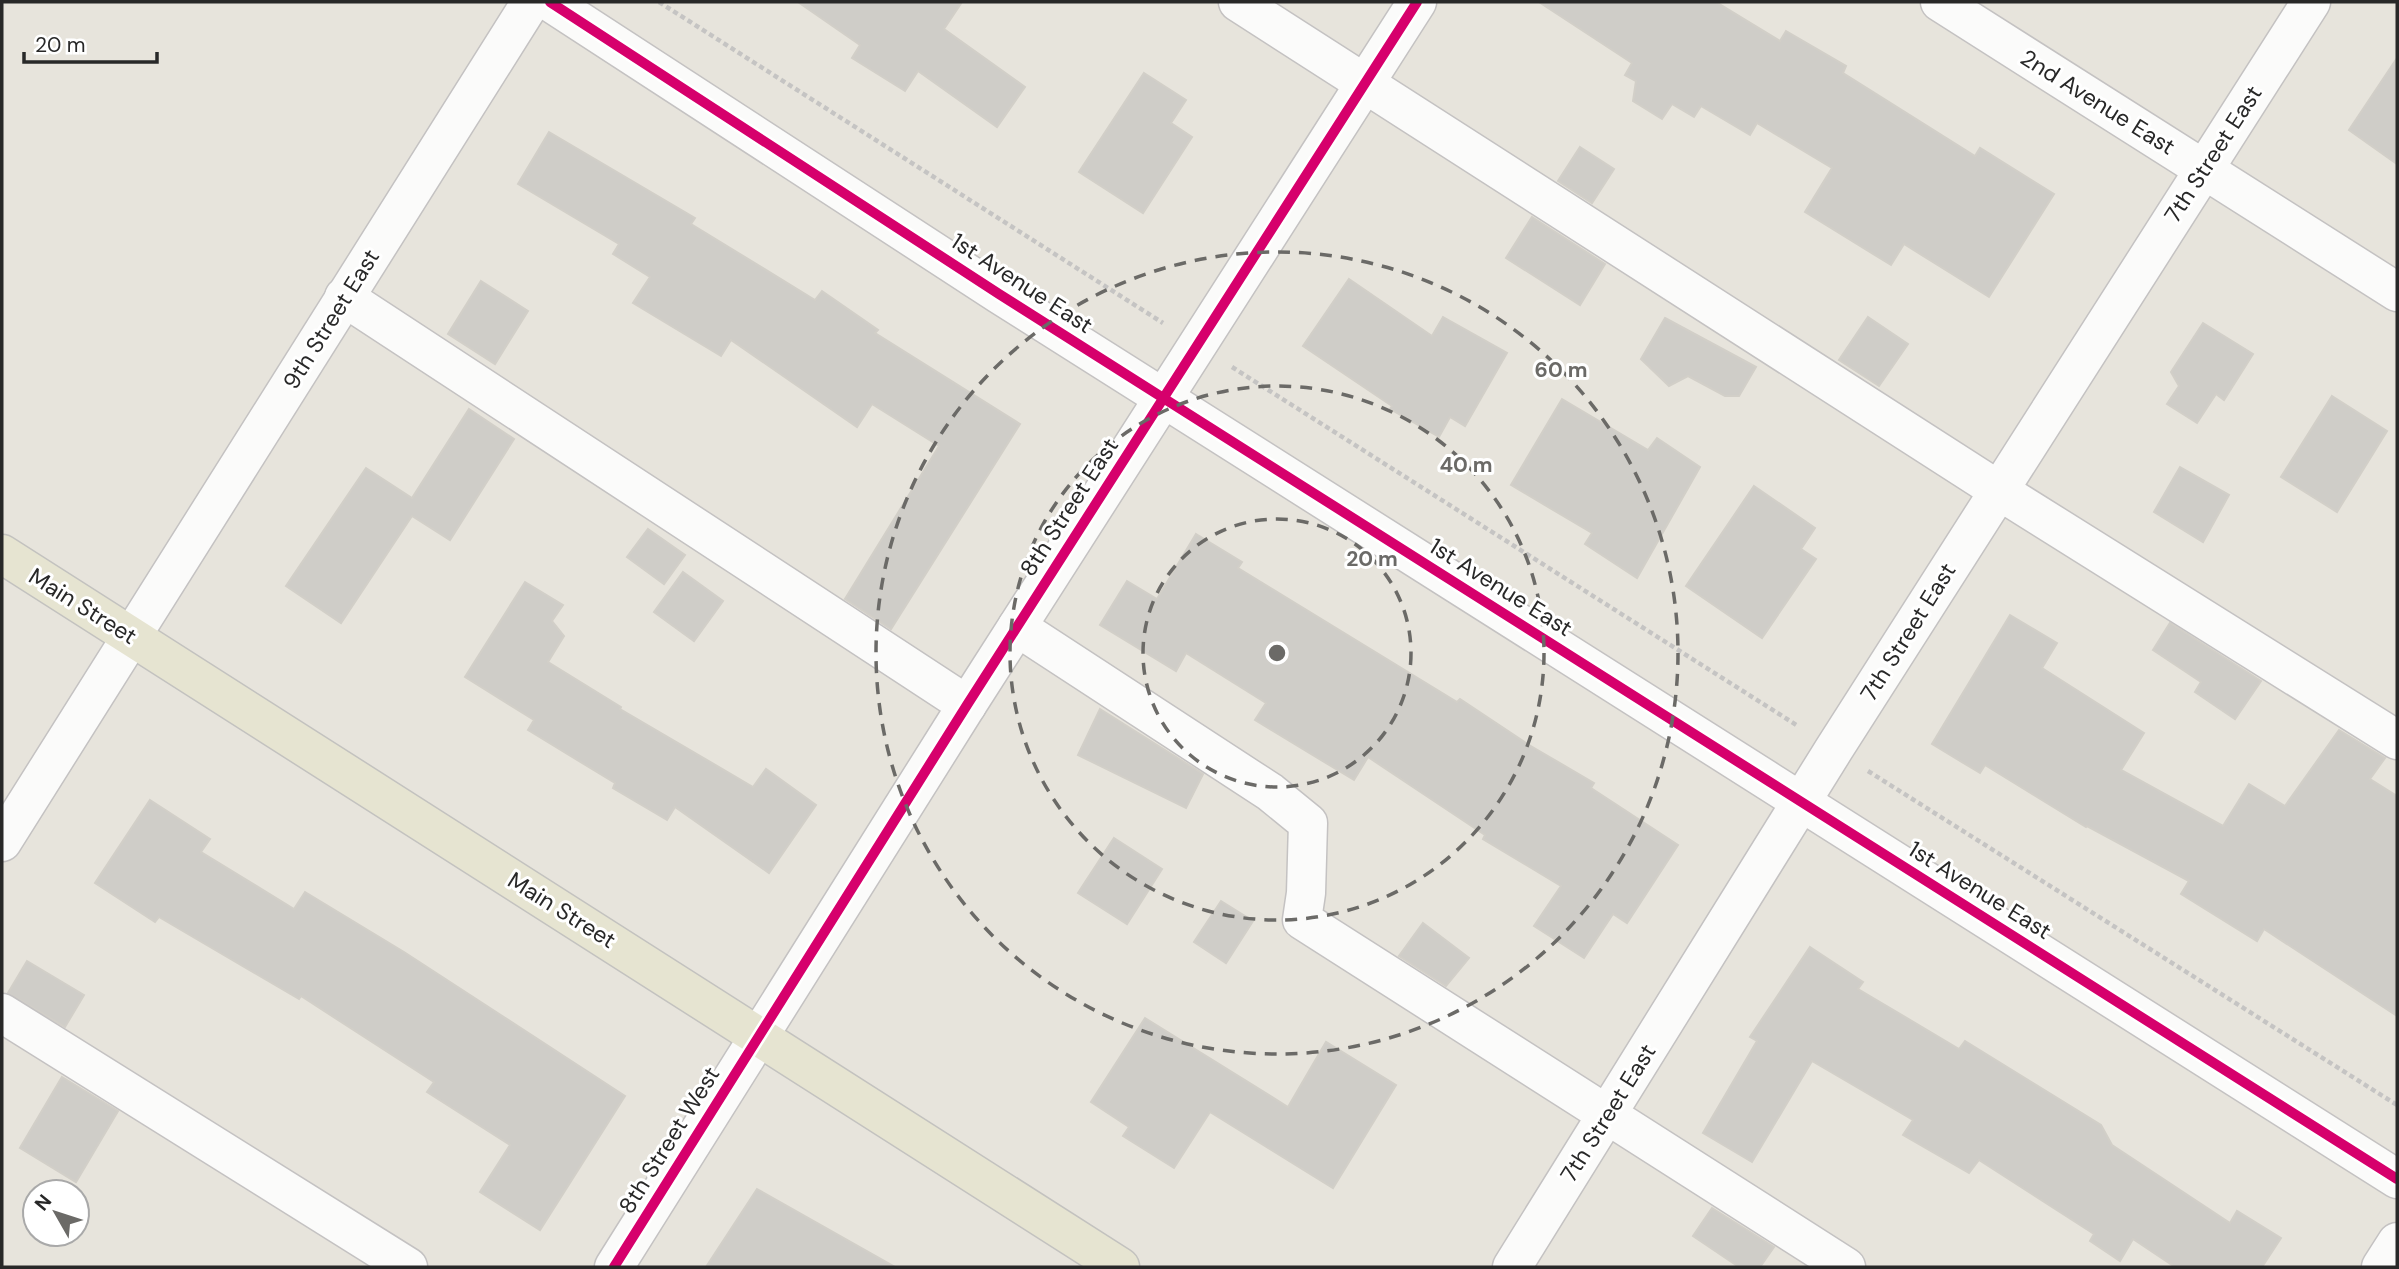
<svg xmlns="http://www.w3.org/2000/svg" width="2399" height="1269" viewBox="0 0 2399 1269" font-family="'DM Sans',sans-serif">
<rect width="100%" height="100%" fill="#e7e4dc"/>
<g fill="#cfcdc8" stroke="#d2cfc8" stroke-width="2">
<path d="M 798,2 L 962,2 L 944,29 L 1025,87 L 997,127 L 918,71 L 905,91 L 852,58 L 860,45 Z"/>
<path d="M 1539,2 L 1716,2 L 1780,41 L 1786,31 L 1846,66 L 1843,73 L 1975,156 L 1980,148 L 2054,194 L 1989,297 L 1904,244 L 1891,265 L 1805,212 L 1832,168 L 1757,123 L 1750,135 L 1701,106 L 1694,117 L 1672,104 L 1662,119 L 1633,101 L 1636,81 L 1625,75 L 1632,63 Z"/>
<path d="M 2397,58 L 2397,164 L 2349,130 Z"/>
<path d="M 1144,73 L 1186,100 L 1171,123 L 1192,137 L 1143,213 L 1079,172 Z"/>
<path d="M 549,132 L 695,218 L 691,224 L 815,300 L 822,291 L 878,330 L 875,333 L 1020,424 L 891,629 L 845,599 L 939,446 L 872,404 L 857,427 L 731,340 L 721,356 L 633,303 L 650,277 L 613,254 L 619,244 L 518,184 Z"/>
<path d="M 1580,147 L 1614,169 L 1592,203 L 1558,181 Z"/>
<path d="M 1532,217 L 1605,264 L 1580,305 L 1506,258 Z"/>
<path d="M 1349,279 L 1432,336 L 1443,317 L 1507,353 L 1465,426 L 1450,417 L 1439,437 L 1390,409 L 1392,406 L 1303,346 Z"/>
<path d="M 481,281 L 528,311 L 495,364 L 448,334 Z"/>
<path d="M 1868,317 L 1908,344 L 1879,386 L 1839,360 Z"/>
<path d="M 1665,318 L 1756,367 L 1739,396 L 1725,396 L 1688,376 L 1669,386 L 1641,359 Z"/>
<path d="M 2203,323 L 2253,354 L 2224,400 L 2216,394 L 2197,423 L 2167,404 L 2179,386 L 2171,372 Z"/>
<path d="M 2332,396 L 2387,431 L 2337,512 L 2281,477 Z"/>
<path d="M 1562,399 L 1648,450 L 1657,438 L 1700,467 L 1637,578 L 1585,544 L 1592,533 L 1511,485 Z"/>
<path d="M 469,409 L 514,439 L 450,540 L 412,516 L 341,623 L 286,586 L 366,468 L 412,498 Z"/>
<path d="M 2180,467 L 2229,495 L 2203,542 L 2154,512 Z"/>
<path d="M 1754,486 L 1815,528 L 1801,549 L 1816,559 L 1762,638 L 1686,586 Z"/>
<path d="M 648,529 L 685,555 L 664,584 L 627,557 Z"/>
<path d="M 1196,534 L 1242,562 L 1238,568 L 1457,702 L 1460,699 L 1529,745 L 1594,783 L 1591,788 L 1678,845 L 1627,923 L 1613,914 L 1584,958 L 1534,926 L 1561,886 L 1483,839 L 1485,835 L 1368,757 L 1354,780 L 1255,720 L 1266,703 L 1186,653 L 1176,671 L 1100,625 L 1127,581 L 1157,599 Z"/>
<path d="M 683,572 L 723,601 L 694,641 L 654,612 Z"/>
<path d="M 525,582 L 563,605 L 552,621 L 564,636 L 548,662 L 621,707 L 620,709 L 753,787 L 766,769 L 816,805 L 769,873 L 675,807 L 667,820 L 613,788 L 615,783 L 528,730 L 534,720 L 465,677 Z"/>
<path d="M 2010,615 L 2057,643 L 2042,668 L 2144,733 L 2121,770 L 2223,826 L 2249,784 L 2285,806 L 2339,730 L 2385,758 L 2370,779 L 2397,796 L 2397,1016 L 2264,929 L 2257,941 L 2181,894 L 2189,881 L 2087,826 L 2086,827 L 1985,765 L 1980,773 L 1932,744 Z"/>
<path d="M 2170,623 L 2261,681 L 2235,719 L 2195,692 L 2201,682 L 2153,650 Z"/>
<path d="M 1100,709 L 1203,774 L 1186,808 L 1078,755 Z"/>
<path d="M 150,800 L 210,839 L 201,852 L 294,909 L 305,892 L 404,952 L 625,1096 L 540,1230 L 480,1192 L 510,1145 L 427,1092 L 434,1082 L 301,996 L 299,999 L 159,917 L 155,922 L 95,883 Z"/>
<path d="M 1114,838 L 1162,869 L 1127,924 L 1078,893 Z"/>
<path d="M 1221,901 L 1253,921 L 1226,963 L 1194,942 Z"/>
<path d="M 1423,923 L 1469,958 L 1446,986 L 1399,956 Z"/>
<path d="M 1810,947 L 1863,982 L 1858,989 L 1959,1049 L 1965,1041 L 2101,1125 L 2112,1145 L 2230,1223 L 2237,1211 L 2281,1238 L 2262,1267 L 2175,1267 L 2133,1239 L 2120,1261 L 2090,1241 L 2094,1234 L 1979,1160 L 1969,1173 L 1903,1135 L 1913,1120 L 1812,1061 L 1752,1162 L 1703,1133 L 1757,1041 L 1750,1037 Z"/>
<path d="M 27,961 L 84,995 L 65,1027 L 8,993 Z"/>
<path d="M 1145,1018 L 1288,1107 L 1326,1042 L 1396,1085 L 1333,1188 L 1210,1112 L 1174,1168 L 1123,1136 L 1129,1127 L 1091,1102 Z"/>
<path d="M 62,1077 L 118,1111 L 76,1182 L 20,1148 Z"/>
<path d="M 757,1189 L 895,1267 L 706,1267 Z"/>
<path d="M 1712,1208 L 1774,1247 L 1760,1267 L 1739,1267 L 1693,1236 Z"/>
</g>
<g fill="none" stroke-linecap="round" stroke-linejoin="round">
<defs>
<g id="minor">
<path d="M 550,2 L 999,294 L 2397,1179"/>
<path d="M 1238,2 L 1998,490 L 2397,740"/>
<path d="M 1940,2 L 2397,292"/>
<path d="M 344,297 L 967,705"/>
<path d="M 1017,627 L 1270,792 L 1308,823 L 1306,893 L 1302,920 L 1846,1267"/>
<path d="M 2,842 L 531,2"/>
<path d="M 2,1013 L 408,1267"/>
<path d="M 614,1267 L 967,705 L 1417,2"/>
<path d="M 1512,1267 L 1834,749 L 2311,2"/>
<path d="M 2381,1267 L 2397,1242"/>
</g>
<path id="major" d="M 2,554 L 1120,1267"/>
</defs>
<use href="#minor" stroke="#c4c2c2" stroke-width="41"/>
<use href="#major" stroke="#c3c2bf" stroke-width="41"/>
<g stroke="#c5c4c3" stroke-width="4.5" stroke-dasharray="5 3.5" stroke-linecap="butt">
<path d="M 659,2 L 1163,323"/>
<path d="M 1232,367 L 1798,726"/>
<path d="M 1868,771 L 2397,1105"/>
</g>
<use href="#minor" stroke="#fbfbfa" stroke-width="38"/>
<use href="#major" stroke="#e6e4d1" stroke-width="38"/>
<defs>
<g id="cycleway">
<path d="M 550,2 L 999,294 L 2397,1179"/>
<path d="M 614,1267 L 967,705 L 1417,2"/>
</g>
</defs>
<use href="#cycleway" stroke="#fff" stroke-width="15"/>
<use href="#cycleway" stroke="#d6006c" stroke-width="10"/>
</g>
<g fill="none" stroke="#6b6a67" stroke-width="3.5" stroke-dasharray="12 9">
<circle cx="1277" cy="653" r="134"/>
<circle cx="1277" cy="653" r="267"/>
<circle cx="1277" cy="653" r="401"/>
</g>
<g text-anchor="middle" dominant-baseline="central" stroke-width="6" stroke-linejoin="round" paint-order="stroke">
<g font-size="23" fill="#282828" stroke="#fff">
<text transform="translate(2098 102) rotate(32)">2nd Avenue East</text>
<text transform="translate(2213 154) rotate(-57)">7th Street East</text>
<text transform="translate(1022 283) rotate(33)">1st Avenue East</text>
<text transform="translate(331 319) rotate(-58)">9th Street East</text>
<text transform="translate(1069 507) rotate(-57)">8th Street East</text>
<text transform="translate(1501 587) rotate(32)">1st Avenue East</text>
<text transform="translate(83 606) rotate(32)">Main Street</text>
<text transform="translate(1908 632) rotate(-58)">7th Street East</text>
<text transform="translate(1980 890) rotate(32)">1st Avenue East</text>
<text transform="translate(562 910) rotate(32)">Main Street</text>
<text transform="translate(1608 1113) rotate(-58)">7th Street East</text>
<text transform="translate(669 1140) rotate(-58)">8th Street West</text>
</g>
</g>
<circle cx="1277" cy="653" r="10" fill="#6b6a67" stroke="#fff" stroke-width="3.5"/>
<g font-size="21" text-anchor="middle" font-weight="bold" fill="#6b6a67" stroke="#fff" stroke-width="6" stroke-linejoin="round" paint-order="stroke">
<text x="1561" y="377">60 m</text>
<text x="1466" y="472">40 m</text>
<text x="1372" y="566">20 m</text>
</g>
<rect width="2399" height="1269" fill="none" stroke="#282828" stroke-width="7"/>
<g transform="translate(56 1213) rotate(309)"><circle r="33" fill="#ffffff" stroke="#a9a9a9" stroke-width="2"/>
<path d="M0-5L12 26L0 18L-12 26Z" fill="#6b6a67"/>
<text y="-10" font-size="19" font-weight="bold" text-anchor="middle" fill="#282828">N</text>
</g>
<path d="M24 52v10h133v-10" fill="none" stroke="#282828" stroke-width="3.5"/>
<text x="35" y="52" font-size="21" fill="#282828" stroke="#ffffff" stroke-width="5" paint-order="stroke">20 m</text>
</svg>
